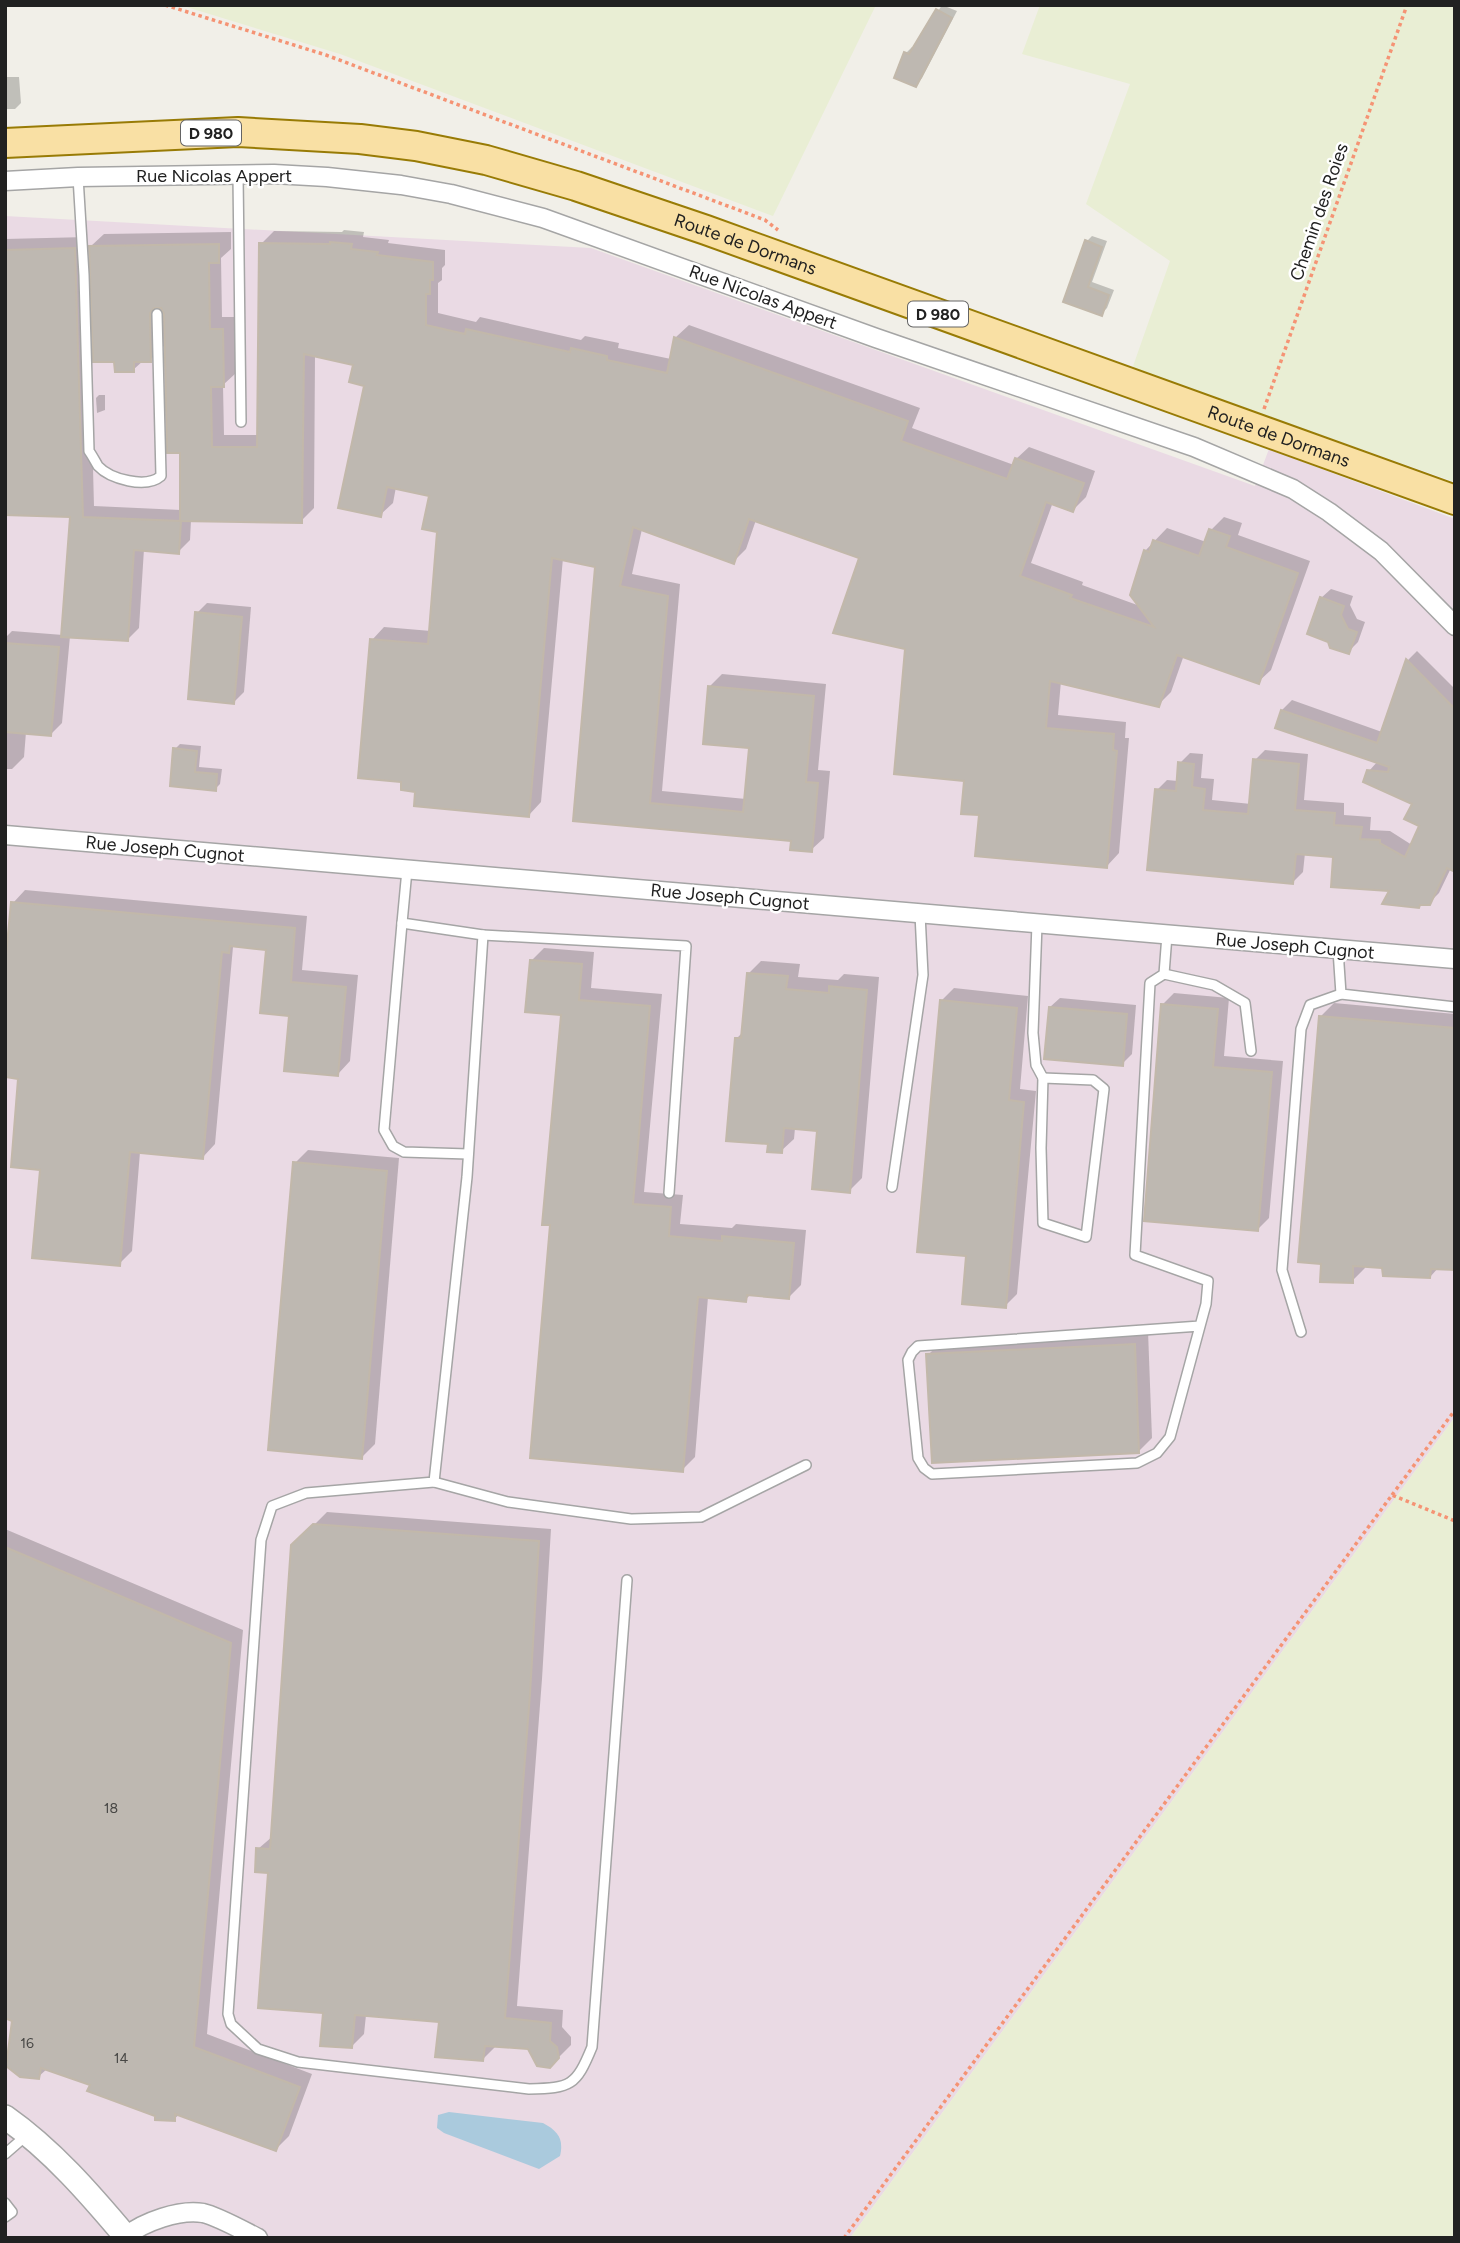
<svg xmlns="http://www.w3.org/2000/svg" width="1460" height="2243" viewBox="0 0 1460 2243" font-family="Figtree,sans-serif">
<rect width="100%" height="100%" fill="#f1efe8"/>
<path fill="#eadae4" d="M 5,216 L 591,248 L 1255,486 L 1269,449 L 1455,519 L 1455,1417 L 850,2238 L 5,2238 Z"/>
<g fill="#e9eed4">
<path d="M 180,5 L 876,5 L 773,216 L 340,54 Z"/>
<path d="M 1040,5 L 1455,5 L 1455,482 L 1132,369 L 1170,261 L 1086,204 L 1130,84 L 1022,54 Z"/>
<path d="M 1455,1417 L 1455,2238 L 850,2238 Z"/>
</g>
<path fill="#aacadd" d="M 449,2112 L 543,2123 C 558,2131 564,2139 560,2156 L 539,2169 L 444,2133 L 437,2128 L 438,2115 Z"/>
<g fill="#0003">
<path d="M 942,5 L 957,11 L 922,78 L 916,85 L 906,53 L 912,47 L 915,48 Z"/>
<path d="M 5,70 L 5,77 L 19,77 L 21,103 L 15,109 L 5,109 Z"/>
<path d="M 344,230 L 364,232 L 363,237 L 389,240 L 388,243 L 445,250 L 445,265 L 442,268 L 442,280 L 438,283 L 438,313 L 476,322 L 480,317 L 581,340 L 585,336 L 619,343 L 618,348 L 671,359 L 676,337 L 689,325 L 920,408 L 912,428 L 1014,465 L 1016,459 L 1029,447 L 1095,471 L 1086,497 L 1073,510 L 1053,502 L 1031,563 L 1083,582 L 1082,585 L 1140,606 L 1145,551 L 1167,528 L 1206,542 L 1211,530 L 1224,517 L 1242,523 L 1238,535 L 1310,561 L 1271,670 L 1258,682 L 1184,655 L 1171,692 L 1158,705 L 1061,681 L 1058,715 L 1126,722 L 1125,738 L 1129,738 L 1119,853 L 1107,866 L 981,814 L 906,648 L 862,557 L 756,520 L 746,549 L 733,562 L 642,529 L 632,574 L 680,584 L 662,791 L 746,799 L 751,747 L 709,687 L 722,674 L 826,684 L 818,770 L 830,771 L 824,838 L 811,850 L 793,839 L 575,819 L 597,566 L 563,558 L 541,802 L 529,815 L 417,790 L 372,640 L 384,627 L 431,631 L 439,531 L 431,495 L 396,487 L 393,503 L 380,515 L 367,384 L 355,364 L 315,355 L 314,508 L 301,521 L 191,520 L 190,540 L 178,552 L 144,549 L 139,628 L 127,640 L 70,636 L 62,723 L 50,735 L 26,732 L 24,757 L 12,769 L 5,769 L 5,638 L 12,631 L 63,635 L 72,515 L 5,513 L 5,239 L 87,237 L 94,506 L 181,510 L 182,451 L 166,344 L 150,360 L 144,360 L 133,370 L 91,246 L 104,234 L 231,232 L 231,249 L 221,258 L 222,317 L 235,317 L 236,373 L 223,385 L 224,435 L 259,435 L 261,244 L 274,231 L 342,232 Z"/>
<path d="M 1092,236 L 1107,241 L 1092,282 L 1114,290 L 1107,308 L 1101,314 L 1065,301 L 1087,241 Z"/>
<path d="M 99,395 L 105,395 L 105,410 L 97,413 L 96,398 Z"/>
<path d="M 1331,589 L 1353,596 L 1350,605 L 1357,619 L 1365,622 L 1358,642 L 1348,652 L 1329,641 L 1321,598 Z"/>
<path d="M 207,603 L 251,607 L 244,692 L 234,702 L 197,613 Z"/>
<path d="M 1417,651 L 1455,689 L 1455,870 L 1451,868 L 1439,893 L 1429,903 L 1391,890 L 1335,855 L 1305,853 L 1303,872 L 1293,882 L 1157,790 L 1167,780 L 1178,781 L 1180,763 L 1190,753 L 1203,754 L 1201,778 L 1214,779 L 1212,800 L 1251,804 L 1255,760 L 1265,750 L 1308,754 L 1304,800 L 1344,803 L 1344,815 L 1371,817 L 1370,830 L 1390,831 L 1412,845 L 1422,825 L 1414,803 L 1369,771 L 1378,761 L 1277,727 L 1282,710 L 1292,700 L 1382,732 L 1408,660 Z"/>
<path d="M 180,744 L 201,746 L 199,767 L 222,769 L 220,784 L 215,789 L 172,785 L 175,749 Z"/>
<path d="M 25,890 L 307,916 L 302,970 L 358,975 L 350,1061 L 338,1074 L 291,1014 L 268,948 L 233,947 L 215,1144 L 203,1157 L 140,1152 L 132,1251 L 119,1264 L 42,1168 L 20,1077 L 13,903 Z"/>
<path d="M 544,948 L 594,952 L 591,988 L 662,994 L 644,1192 L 683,1195 L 680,1224 L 732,1228 L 736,1224 L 806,1230 L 801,1285 L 789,1297 L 751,1294 L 745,1300 L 708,1297 L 695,1457 L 682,1470 L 552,1223 L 563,1014 L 531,961 Z"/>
<path d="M 761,961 L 800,964 L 798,977 L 838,980 L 844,974 L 879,977 L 862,1178 L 849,1191 L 819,1130 L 795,1128 L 794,1139 L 781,1151 L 770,1143 L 737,1038 L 744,1031 L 749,973 Z"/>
<path d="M 954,988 L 1028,996 L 1020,1089 L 1036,1091 L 1017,1294 L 1005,1306 L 968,1255 L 942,1000 Z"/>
<path d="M 1174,993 L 1229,998 L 1224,1056 L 1283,1061 L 1269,1218 L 1257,1230 L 1163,1004 Z"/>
<path d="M 1060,998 L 1136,1005 L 1132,1054 L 1122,1064 L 1050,1007 Z"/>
<path d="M 1334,1003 L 1455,1014 L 1455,1268 L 1439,1267 L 1430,1277 L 1384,1266 L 1365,1265 L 1365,1268 L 1352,1281 L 1321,1016 Z"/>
<path d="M 308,1150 L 399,1158 L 375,1444 L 362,1457 L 295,1163 Z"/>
<path d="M 1148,1331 L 1152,1438 L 1138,1452 L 928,1355 L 941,1342 Z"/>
<path d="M 327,1512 L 551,1529 L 542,1679 L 517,2006 L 563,2010 L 562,2027 L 571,2037 L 571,2045 L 551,2065 L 529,2047 L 495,2047 L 483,2059 L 441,2021 L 366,2015 L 364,2034 L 351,2047 L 325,2011 L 270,1871 L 258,1849 L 273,1836 L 293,1546 Z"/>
<path d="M 5,1529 L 243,1630 L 207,2034 L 312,2074 L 289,2136 L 276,2149 L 180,2114 L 174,2119 L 157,2115 L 92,2084 L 47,2069 L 38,2077 L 14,2020 L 5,2016 Z"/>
</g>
<g fill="#beb8b1" stroke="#c2b8aa" stroke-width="2">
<path d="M 936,9 L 952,18 L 916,87 L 894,78 L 904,52 L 909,54 Z"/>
<path d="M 1085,240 L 1102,247 L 1088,287 L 1109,295 L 1102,316 L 1063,302 Z"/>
<path d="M 330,242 L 352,244 L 351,249 L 378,252 L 377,255 L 433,262 L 433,280 L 430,280 L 430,294 L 426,294 L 426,325 L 465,334 L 466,329 L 570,352 L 571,348 L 607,356 L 607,360 L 667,373 L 674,337 L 908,421 L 901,441 L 1007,479 L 1015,458 L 1084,483 L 1073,512 L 1046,502 L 1020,576 L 1072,595 L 1070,598 L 1154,627 L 1130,595 L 1144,550 L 1149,552 L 1153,540 L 1199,556 L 1209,529 L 1230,536 L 1226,547 L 1298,573 L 1259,684 L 1177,655 L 1159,707 L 1050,681 L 1046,728 L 1114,734 L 1113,750 L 1117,751 L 1107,868 L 975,856 L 979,815 L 961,814 L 964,781 L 894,774 L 905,649 L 833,633 L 859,558 L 749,519 L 734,564 L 633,527 L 620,586 L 668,596 L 650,803 L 743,812 L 749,748 L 703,744 L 708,686 L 814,696 L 806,782 L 818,783 L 812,852 L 790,850 L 791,841 L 573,821 L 595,567 L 552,558 L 529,817 L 414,806 L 415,792 L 401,790 L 401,782 L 358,778 L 370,639 L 428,644 L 437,532 L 422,529 L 429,496 L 387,487 L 381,517 L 338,508 L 364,386 L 349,382 L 353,365 L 304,354 L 302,523 L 180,521 L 180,453 L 167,453 L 164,314 L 161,308 L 154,308 L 150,313 L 151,362 L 134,362 L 134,372 L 115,372 L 114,362 L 93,362 L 89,246 L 219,244 L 219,263 L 209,263 L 210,329 L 223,329 L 224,387 L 211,387 L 212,447 L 257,447 L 259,243 L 330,244 Z"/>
<path d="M 75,248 L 83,517 L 181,521 L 179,554 L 134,550 L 128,641 L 61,637 L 70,517 L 5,515 L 5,250 Z"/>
<path d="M 1320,597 L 1344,606 L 1341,615 L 1348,629 L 1357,632 L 1349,654 L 1330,648 L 1328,642 L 1307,634 Z"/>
<path d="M 195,612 L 242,617 L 234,704 L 188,699 Z"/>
<path d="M 5,643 L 59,647 L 51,736 L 5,732 Z"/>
<path d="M 1406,659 L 1455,709 L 1455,872 L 1447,868 L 1430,905 L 1420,905 L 1419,908 L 1382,904 L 1389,891 L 1331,887 L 1333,857 L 1296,854 L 1293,884 L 1147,870 L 1155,789 L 1176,791 L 1178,762 L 1194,764 L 1192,787 L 1205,789 L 1203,810 L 1248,814 L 1253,759 L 1299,764 L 1295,810 L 1335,813 L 1334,825 L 1362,827 L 1360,839 L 1380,840 L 1380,843 L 1405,857 L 1419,826 L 1404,819 L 1412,804 L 1363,782 L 1367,770 L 1388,772 L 1389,767 L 1275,728 L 1281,710 L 1377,743 Z"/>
<path d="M 173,748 L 197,751 L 195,772 L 217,774 L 216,791 L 170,786 Z"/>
<path d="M 11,902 L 295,928 L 291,982 L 346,987 L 338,1076 L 284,1071 L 289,1016 L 260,1013 L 266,950 L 230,946 L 229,953 L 222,952 L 203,1159 L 130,1152 L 120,1266 L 32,1258 L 40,1170 L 11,1167 L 18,1079 L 5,1077 L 5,966 Z"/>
<path d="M 530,960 L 582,964 L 579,1000 L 650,1006 L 633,1204 L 671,1207 L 669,1236 L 722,1241 L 722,1236 L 794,1243 L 789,1299 L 747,1295 L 746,1302 L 698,1297 L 683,1472 L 530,1458 L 550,1225 L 542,1225 L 561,1015 L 525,1012 Z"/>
<path d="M 747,973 L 788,976 L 786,989 L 829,993 L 829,986 L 867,990 L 850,1193 L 812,1189 L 817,1131 L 784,1128 L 782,1153 L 767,1152 L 768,1144 L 726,1141 L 735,1038 L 741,1038 Z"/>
<path d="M 940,1000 L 1017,1008 L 1009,1100 L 1024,1102 L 1006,1308 L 962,1304 L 966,1256 L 917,1252 Z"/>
<path d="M 1161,1004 L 1218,1009 L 1213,1067 L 1272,1072 L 1258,1231 L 1144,1221 Z"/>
<path d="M 1049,1007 L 1127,1014 L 1123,1066 L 1044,1059 Z"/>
<path d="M 1319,1016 L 1455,1028 L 1455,1270 L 1431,1269 L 1430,1278 L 1383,1276 L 1382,1268 L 1353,1266 L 1353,1283 L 1320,1282 L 1321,1264 L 1298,1262 Z"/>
<path d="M 293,1162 L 387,1171 L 362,1459 L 268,1450 Z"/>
<path d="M 1135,1344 L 1139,1453 L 932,1463 L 926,1354 Z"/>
<path d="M 313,1524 L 539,1541 L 530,1694 L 505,2018 L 551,2023 L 550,2041 L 557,2047 L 559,2058 L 550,2068 L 537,2066 L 528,2049 L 485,2046 L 483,2061 L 435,2057 L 439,2022 L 355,2015 L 352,2048 L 320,2046 L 323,2013 L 258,2008 L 268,1873 L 255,1872 L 256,1848 L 270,1849 L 291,1545 Z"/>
<path d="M 5,1547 L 231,1643 L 194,2047 L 300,2087 L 276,2151 L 175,2114 L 175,2121 L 155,2120 L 155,2116 L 87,2091 L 90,2085 L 41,2068 L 39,2079 L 20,2077 L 6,2066 L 12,2021 L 5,2018 Z"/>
</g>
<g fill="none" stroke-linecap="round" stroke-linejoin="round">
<defs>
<g id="service">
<path d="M 238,175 L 241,422"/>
<path d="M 78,177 L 84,275 L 89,451 C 92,455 95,461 98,466 C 110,479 146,489 161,476 L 157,314"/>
<path d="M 407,870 L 402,923 L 483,935 L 467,1177 L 434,1482 L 306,1493 L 272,1506 L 261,1540 L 228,2014 L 231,2024 L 258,2049 L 298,2062 L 529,2089 C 571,2088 576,2086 592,2047 L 627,1580"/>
<path d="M 402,923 L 384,1130 L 393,1146 L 404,1152 L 468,1154"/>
<path d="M 1037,924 L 1033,1033 L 1036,1065 L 1043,1078"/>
<path d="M 483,935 L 686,946 L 669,1193"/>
<path d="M 1167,935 L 1164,974 L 1150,983 L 1135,1255 L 1208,1281 L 1206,1304 L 1170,1437 L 1157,1453 L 1137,1463 L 932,1474 L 924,1468 L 918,1458 L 908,1360 L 912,1352 L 918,1346 L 1200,1326"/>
<path d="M 1338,950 L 1341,994 L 1455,1007"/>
<path d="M 1164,974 L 1214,985 L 1245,1003 L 1251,1051"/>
<path d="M 1043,1078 L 1093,1080 L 1104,1089 L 1086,1237 L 1043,1223 L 1041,1148 Z"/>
<path d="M 892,1187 L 923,975 L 920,914"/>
<path d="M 1301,1332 L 1282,1270 L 1301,1029 L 1310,1005 L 1341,994"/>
<path d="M 434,1482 L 508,1502 L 631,1519 L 701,1517 L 806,1465"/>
<path d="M 5,2154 L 28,2134"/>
<path d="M 5,2203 L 12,2212 L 5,2217"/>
</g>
<g id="minor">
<path d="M 5,181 L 78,177 L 274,174 L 327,177 L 401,185 L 451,194 L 543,218 L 876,338 L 1194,447 L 1293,489 L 1329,512 L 1381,551 L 1455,626"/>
<path d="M 5,835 L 1455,959"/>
<path d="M 126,2236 C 144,2222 179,2209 203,2213 C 217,2216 244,2231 258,2238"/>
</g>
<path id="tertiary" d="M 5,2117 C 52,2150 90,2194 127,2238"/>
<g id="primary">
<path id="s1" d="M 5,143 L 238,132 L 360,139 L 416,146 L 486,160 L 576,186 L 706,230 L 1455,500"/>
</g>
</defs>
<use href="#service" stroke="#a5a5a5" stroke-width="12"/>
<use href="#minor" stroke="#a5a5a5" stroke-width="21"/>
<use href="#tertiary" stroke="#a5a5a5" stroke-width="26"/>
<use href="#primary" stroke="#987b05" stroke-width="32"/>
<g stroke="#f59374" stroke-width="3.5" stroke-dasharray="3.5 3.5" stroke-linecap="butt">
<path d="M 165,5 L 326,55 L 765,220 L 778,230"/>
<path d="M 1264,409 L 1407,5"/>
<path d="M 1392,1495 L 1455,1410"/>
<path d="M 844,2238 L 1392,1495 L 1455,1521"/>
</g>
<use href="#service" stroke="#fff" stroke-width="9"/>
<use href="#minor" stroke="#fff" stroke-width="18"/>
<use href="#tertiary" stroke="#fff" stroke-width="23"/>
<use href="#primary" stroke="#f9e0a4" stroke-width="28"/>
</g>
<g text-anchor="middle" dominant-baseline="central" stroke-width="5" stroke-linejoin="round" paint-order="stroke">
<g font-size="14" fill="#484745">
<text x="111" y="1808">18</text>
<text x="27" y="2043">16</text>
<text x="121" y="2058">14</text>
</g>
<g fill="#fff" stroke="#646464" stroke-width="2">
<rect x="181" y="120.5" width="60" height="25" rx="5"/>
<rect x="908" y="301.5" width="60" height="25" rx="5"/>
</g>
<g font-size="16" font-weight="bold" fill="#212121">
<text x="211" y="133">D 980</text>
<text x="938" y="314">D 980</text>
</g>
<g font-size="18" fill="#212121" stroke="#fff">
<text x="214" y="176">Rue Nicolas Appert</text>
<text transform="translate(1319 212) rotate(-71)">Chemin des Roies</text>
<text stroke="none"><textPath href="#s1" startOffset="756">Route de Dormans</textPath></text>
<text transform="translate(763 297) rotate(20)">Rue Nicolas Appert</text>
<text stroke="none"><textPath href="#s1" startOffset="1323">Route de Dormans</textPath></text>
<text transform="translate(165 849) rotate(5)">Rue Joseph Cugnot</text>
<text transform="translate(730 897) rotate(5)">Rue Joseph Cugnot</text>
<text transform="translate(1295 946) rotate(5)">Rue Joseph Cugnot</text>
</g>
</g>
<rect width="1460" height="2243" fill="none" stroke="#212121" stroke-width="14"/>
</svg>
